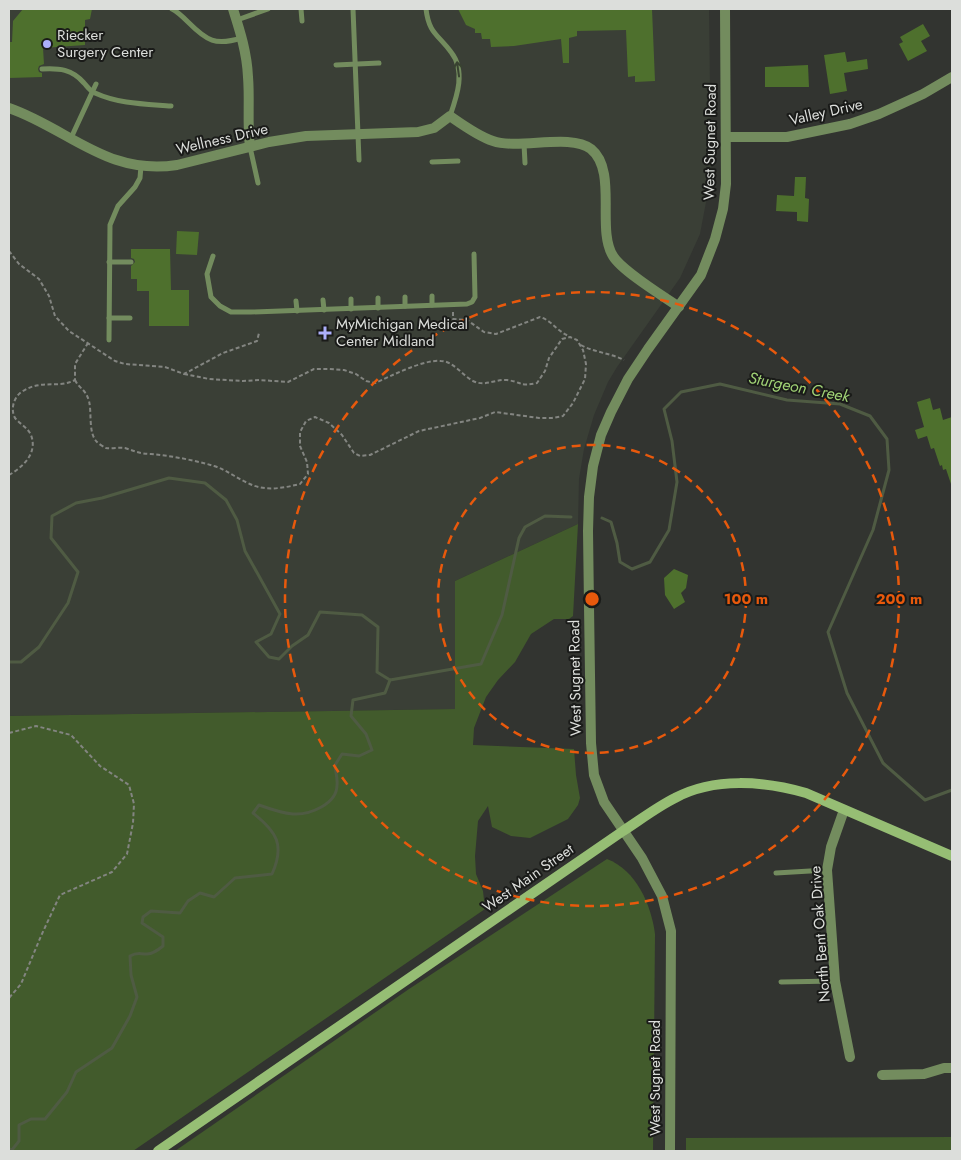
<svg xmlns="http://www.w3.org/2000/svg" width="961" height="1160" viewBox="0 0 961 1160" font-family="Jost,sans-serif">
<rect width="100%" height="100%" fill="#323430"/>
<path fill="#3a3f36" d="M 9,9 L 709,9 L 711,166 L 710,181 L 700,234 L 680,278 L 617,367 L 608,382 L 594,415 L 584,449 L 579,479 L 578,524 L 455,581 L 455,709 L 9,716 Z"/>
<g fill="#425b2c">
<path d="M 578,524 L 573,616 L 569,619 L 554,619 L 531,634 L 515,662 L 498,680 L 486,697 L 474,728 L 473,745 L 574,749 L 576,775 L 580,798 L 578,805 L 568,819 L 530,838 L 511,836 L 492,827 L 488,806 L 478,821 L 475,856 L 476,874 L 483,891 L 485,909 L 133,1151 L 9,1151 L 9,716 L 455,709 L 455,581 Z"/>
<path d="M 607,859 C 636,870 651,904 655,934 L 653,1151 L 175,1151 L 409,989 Z"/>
<path d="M 952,1137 L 952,1151 L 686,1151 L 686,1138 Z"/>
</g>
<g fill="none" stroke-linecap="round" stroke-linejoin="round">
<g stroke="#4f5b43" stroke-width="3">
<path d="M 602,518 L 611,522 L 617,543 L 620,562 L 632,569 L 650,562 L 669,530 L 677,482 L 672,441 L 664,409 L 681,392 L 720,384 L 787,400 L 840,404 L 870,416 L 887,439 L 889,470 L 873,530 L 828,632 L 847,693 L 883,763 L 925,800 L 952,790"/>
<path d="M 9,662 L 21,662 L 39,647 L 68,603 L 78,572 L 51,538 L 52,516 L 76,503 L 102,498 L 169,478 L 205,483 L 226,500 L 237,520 L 245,551 L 280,614 L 271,634 L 256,642 L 269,657 L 279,659 L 292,646 L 308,635 L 320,612 L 362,615 L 378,627 L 377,672 L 390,680 L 481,664 L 502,615 L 519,538 L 525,527 L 545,516 L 571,517"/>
<path d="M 9,1149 L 12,1150 L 19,1141 L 19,1125 L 31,1119 L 45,1119 L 67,1092 L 76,1072 L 112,1048 L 130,1016 L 137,997 L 131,975 L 130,956 C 137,952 139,954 147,954 C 153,954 158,950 163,946 L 163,937 L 142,923 L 143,917 L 151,911 L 180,913 L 188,901 L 200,893 L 214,897 L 235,878 L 272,874 C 285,845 277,832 253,813 L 259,805 C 270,809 281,813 293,814 C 310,815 337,804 337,785 C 338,778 335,771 335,765 L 342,754 L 359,756 L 372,750 L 366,734 L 351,716 L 353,700 L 385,693 L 390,680"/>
</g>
</g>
<g fill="#4e702d">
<path d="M 23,9 L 92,9 L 90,19 L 85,20 L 85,45 L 43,48 L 44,64 L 39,66 L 38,69 L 39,72 L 42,73 L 42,77 L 9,78 L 9,42 L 12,42 L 13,21 Z"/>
<path d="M 458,9 L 652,9 L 655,81 L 635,82 L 635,76 L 628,77 L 626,30 L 577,31 L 577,36 L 569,38 L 569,63 L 563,63 L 561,39 L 514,46 L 491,47 L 490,39 L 482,39 L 481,33 L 475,33 L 475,29 L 466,25 Z"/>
<path d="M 923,24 L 930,36 L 921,41 L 927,51 L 908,61 L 899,44 L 903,42 L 900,37 Z"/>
<path d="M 845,52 L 847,62 L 867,59 L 868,69 L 844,73 L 847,91 L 830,94 L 824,55 Z"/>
<path d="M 808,65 L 809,87 L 765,87 L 765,67 Z"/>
<path d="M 795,177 L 806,177 L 805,198 L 809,199 L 808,222 L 797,221 L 797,212 L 776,211 L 777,195 L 794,196 Z"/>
<path d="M 177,231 L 199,232 L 197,255 L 176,254 Z"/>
<path d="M 131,249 L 170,249 L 171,290 L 189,290 L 189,326 L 149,326 L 149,291 L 137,291 L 137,279 L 131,279 L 131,266 L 135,262 L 134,259 L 131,258 Z"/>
<path d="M 930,398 L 933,410 L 940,408 L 943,420 L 952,417 L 952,484 L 951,484 L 946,469 L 943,470 L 942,465 L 940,466 L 934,448 L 931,449 L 927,436 L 918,439 L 915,430 L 924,427 L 917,402 Z"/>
<path d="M 674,569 L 688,575 L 686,588 L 681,593 L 685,602 L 674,609 L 665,595 L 664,578 Z"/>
</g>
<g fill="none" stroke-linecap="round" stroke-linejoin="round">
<g stroke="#838581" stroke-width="2" stroke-dasharray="4 2.5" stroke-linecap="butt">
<path d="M 9,251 L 19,264 L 39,279 L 49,296 L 55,316 L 69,331 L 115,361 L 125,364 L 165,367 L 184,374 L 223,353 L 257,341 L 259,333"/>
<path d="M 453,312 L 453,319 L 467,320 L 484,332 L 496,334 L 540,317 C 551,320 558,332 569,336"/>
<path d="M 581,345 C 593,352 610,353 624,360"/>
<path d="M 75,380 C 80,390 85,388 89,401 C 92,413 88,433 97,442 C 99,444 104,447 106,448 C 112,449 119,447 125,448 C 134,451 141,454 151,454 C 172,456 194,460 214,466 C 227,470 236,478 248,483 C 265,492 283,488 300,484 L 308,474 L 307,462 L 300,446 L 300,432 L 306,421 L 315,417 L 329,423 L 342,435 L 354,453 L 360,456 L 370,455 L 419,431 L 480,418 L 495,412 L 539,418 L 552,418 L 563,416 L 573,403 L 585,379 L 586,364 L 583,350 L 577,340 L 570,337 L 562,339 L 549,358 L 545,371 L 537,383 C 520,387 522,382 507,380 C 495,379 485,387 473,381 C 462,375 453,361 441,361 C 424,359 391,376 375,383 L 366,381 L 356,374 L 344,370 L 328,369 L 314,369 L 288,382 L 259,380 L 243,381 L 209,379 L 184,374"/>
<path d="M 9,475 C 23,467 38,453 31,435 C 28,428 20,424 15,418 C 10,409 14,396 23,391 C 42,379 58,389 75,380 L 75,364 L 88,343"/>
<path d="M 9,733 L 36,726 L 71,735 L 100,766 L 129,785 L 134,804 L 133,823 L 127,854 L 112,872 L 60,895 L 41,936 L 21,984 L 9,998"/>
</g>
<g stroke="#738c5e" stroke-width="5">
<path d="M 172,9 C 178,12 183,17 188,22 C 207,41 215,46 242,38"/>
<path d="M 301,9 L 302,21"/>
<path d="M 353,9 L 359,160"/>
<path d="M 426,9 C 429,34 438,34 451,52 C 466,71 457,96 450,116"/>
<path d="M 237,20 L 268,9"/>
<path d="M 336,65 L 379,63"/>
<path d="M 42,69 C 59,68 72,69 84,83 C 87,86 90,91 95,93 C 119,104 145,104 171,106"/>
<path d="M 71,138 L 96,84"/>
<path d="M 524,144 L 525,163"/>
<path d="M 250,147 L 258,183"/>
<path d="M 432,162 L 458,161"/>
<path d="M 213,256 L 207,274 L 211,297 L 220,306 L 231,312 L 251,312 L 467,304 L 472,302 L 475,297 L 474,254"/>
<path d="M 109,262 L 131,262"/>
<path d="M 432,296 L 432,305"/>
<path d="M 405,297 L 405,306"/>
<path d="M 378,298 L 378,308"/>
<path d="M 351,299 L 351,309"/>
<path d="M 323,300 L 324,310"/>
<path d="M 296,301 L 297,311"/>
<path d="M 109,318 L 130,318"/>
<path d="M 109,340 L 110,225 L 118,206 L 135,187 L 140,178 L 141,166"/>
<path d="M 776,873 L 827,870"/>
<path d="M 781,982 L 835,981"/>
</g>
<g stroke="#738c5e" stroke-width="10">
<path d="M 233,9 C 240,31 247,53 248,77 C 250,101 247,123 250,147"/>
<path d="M 9,108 C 69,129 107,176 177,165 L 269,142 L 306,136 L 418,132 L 434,128 L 450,116 C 463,125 478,136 493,141 C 519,150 570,133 591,149 C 618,171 596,229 613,256 C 622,271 663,296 679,307"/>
<path d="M 727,137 L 787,137 L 850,124 L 879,114 L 923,94 L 952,77"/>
<path d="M 844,810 L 831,847 L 827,870 L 835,981 L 850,1057"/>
<path d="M 882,1075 L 924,1074 L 944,1068 L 952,1068"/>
<path d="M 670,1151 L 671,931 L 662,896 L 642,858 L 604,802 L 594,775 L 591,743 L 589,606 L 588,531 L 589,497 L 593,466 L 601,435 L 611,412 L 628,379 L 648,349 L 701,275 L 715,239 L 723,209 L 726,184 L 725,9"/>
</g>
<path stroke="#96be74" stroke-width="10" d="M 158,1151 L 623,831 C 640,820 657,807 675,798 C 714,777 764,781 806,793 L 952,856"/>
</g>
<defs><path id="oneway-shaft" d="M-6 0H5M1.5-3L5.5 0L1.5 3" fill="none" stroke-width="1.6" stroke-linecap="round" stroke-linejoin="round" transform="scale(1.25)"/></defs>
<use stroke="#394331" href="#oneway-shaft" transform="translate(458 69) rotate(-98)"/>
<g fill="none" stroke="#e8590c" stroke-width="2.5" stroke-dasharray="9 6">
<circle cx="592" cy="599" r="154"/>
<circle cx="592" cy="599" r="307"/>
</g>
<g fill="#acaffb" stroke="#1a1b19" stroke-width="2">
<circle cx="47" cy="44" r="5"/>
<path d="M322.5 325.5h5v5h5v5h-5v5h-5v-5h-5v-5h5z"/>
</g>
<g text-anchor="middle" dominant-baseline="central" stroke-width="4" stroke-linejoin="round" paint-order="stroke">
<g font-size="15" fill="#dcdedb" stroke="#1a1b19" text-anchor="start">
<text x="57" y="35">Riecker<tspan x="57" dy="17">Surgery Center</tspan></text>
<text x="336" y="324">MyMichigan Medical<tspan x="336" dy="17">Center Midland</tspan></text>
</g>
<g font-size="15" fill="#dcdedb" stroke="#1a1b19">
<text transform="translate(826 112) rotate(-13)">Valley Drive</text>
<text transform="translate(222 139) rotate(-13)">Wellness Drive</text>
<text transform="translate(710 142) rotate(-89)">West Sugnet Road</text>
<text transform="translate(575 678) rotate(-91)">West Sugnet Road</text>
<text transform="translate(528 878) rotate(-35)">West Main Street</text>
<text transform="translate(820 934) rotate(-94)">North Bent Oak Drive</text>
<text transform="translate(655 1078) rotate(-90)">West Sugnet Road</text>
</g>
<g font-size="16" font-style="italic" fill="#a0d275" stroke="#1a1b19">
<text transform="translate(799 387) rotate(11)">Sturgeon Creek</text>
</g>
</g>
<circle cx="592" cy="599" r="8" fill="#e8590c" stroke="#1a1b19" stroke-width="2.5"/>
<g font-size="15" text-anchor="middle" font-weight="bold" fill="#e8590c" stroke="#1a1b19" stroke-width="4" stroke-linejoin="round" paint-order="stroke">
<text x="746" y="604">100 m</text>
<text x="899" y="604">200 m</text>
</g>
<rect width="961" height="1160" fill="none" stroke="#dcdedb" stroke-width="20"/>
</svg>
